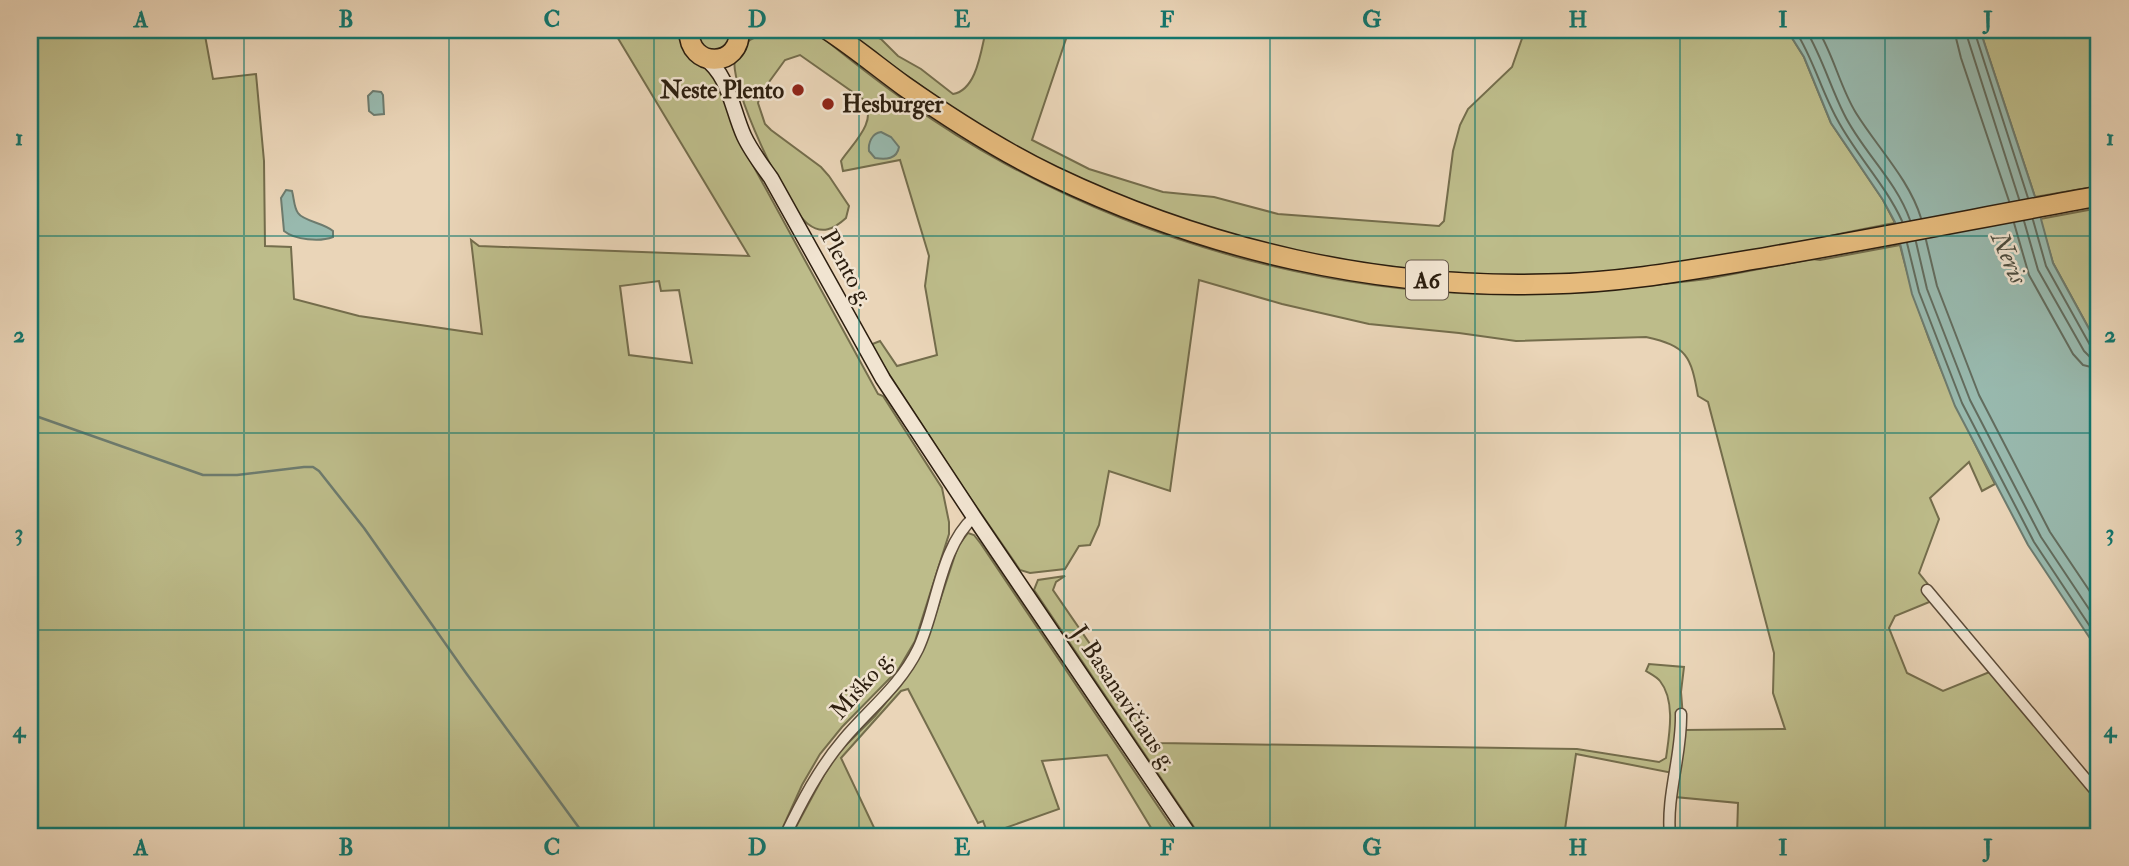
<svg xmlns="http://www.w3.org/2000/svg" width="2129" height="866" viewBox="0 0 2129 866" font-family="'IM FELL Double Pica',serif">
<rect width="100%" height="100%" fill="#ead5b8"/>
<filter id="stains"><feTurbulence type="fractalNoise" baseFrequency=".00286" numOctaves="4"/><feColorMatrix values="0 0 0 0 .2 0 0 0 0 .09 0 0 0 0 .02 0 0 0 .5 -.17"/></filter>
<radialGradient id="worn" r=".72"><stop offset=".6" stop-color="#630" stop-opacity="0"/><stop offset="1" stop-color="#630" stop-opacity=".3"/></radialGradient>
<g fill="#bdbc8a" stroke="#746d4c" stroke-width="2" fill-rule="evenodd">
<path d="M 47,30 L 204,30 L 213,79 L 256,74 L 264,161 L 265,246 L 291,247 L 294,299 L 359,316 L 482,334 L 471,240 L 479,246 L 749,256 L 613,30 L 682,30 L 714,70 L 749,158 L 878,394 L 883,396 L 942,488 L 949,522 L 949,534 L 915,641 L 898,670 L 842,727 L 820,754 L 802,785 L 779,836 L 30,836 L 30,33 ZM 659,281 L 661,291 L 679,290 L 692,363 L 629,355 L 620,286 Z"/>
<path d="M 696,30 L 731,30 L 730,41 L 718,51 L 703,48 Z"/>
<path d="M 778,30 L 809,30 L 817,33 C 876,81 937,127 1004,163 C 1148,242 1315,289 1480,294 C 1556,296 1632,288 1707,279 L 1812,259 L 1820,260 L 1900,245 C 1921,332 1955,406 1995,484 L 1982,491 L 1969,462 L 1930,498 L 1939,519 L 1919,573 L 1939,598 L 1895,616 L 1889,628 L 1907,673 L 1943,691 L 1992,671 L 2099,800 L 2099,836 L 1737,836 L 1738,803 L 1675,797 L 1678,774 L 1576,754 L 1564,836 L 1200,836 L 1034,590 L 1038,580 L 1065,576 L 1056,582 L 1053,590 L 1158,743 L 1577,749 L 1659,762 L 1666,758 C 1669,736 1676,701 1660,681 C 1657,677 1651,674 1646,671 L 1649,664 L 1684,667 L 1681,692 L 1684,730 L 1785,729 L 1773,693 L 1774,653 L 1708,402 L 1698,396 C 1691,356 1687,346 1646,337 L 1516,341 L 1459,333 L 1369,324 L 1282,304 L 1199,280 L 1170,491 L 1109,471 L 1099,525 L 1090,545 L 1079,546 L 1065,569 L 1030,573 L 1020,570 L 962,486 L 870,345 L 880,341 L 897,366 L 937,355 L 925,286 L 929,256 L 900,160 L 843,171 L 841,161 C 853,143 878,122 864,100 L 800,55 L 785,60 L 761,93 L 758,103 L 765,124 L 771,130 L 821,167 L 829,176 L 849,206 L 846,218 C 834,229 822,235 808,224 C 787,209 728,83 735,59 C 741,39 760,35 778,30 Z"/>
<path d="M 840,30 L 863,30 L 881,39 L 898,56 L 921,69 L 953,94 C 977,90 981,50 986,30 L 1069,30 L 1032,140 L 1089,169 L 1163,192 L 1214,197 L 1278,214 L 1439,226 L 1444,221 L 1453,151 L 1460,125 L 1468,109 L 1512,67 L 1525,30 L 1787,30 L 1804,57 L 1831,123 L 1883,200 L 1895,223 C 1822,236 1749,256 1675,265 C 1469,291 1267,265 1077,178 C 1030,157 984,130 941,100 C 907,76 875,52 840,30 Z"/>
<path d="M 1980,30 L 2099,30 L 2099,186 L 2035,197 Z"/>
<path d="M 2099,208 L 2099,347 L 2053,263 L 2040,219 Z"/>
<path d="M 968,533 L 974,535 L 981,544 L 1178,836 L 1156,836 L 1107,755 L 1042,761 L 1059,809 L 988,834 L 983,821 L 978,823 L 908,689 L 901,691 L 841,758 L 878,836 L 791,836 L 824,775 L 837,754 L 875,716 L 905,679 L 928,637 L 958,546 Z"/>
</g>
<g fill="#98b9ae" stroke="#6d7b6e" stroke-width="2">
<path d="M 1787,30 L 1980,30 L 2035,197 L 2053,263 L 2099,347 L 2099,652 L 2028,545 L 1955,406 L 1912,294 L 1895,222 L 1883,200 L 1831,123 L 1804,57 Z"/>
<path d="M 373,91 L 381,92 L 383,95 L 384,114 L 374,115 L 369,111 L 368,96 Z"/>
<path d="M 881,132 L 891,137 L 899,147 C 897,159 886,160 875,158 L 869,151 C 868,143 872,133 881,132 Z"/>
<path d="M 286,190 L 292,191 C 294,198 294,208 298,213 C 303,221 324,223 333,231 L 333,237 C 320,242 295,240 284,231 L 281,198 Z"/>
</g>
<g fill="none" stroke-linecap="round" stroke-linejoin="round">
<g stroke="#626c5e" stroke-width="2">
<path d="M 1795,30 C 1813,58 1821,90 1837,119 C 1856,155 1885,184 1902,221"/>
<path d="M 1806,30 C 1822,57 1830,86 1844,114 C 1862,151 1896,180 1910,220"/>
<path d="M 1818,30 C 1834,56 1840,87 1856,113 C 1877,147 1909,179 1921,218"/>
<path d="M 1954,30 L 1961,58 L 2009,201"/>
<path d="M 1965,30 L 2019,199"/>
<path d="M 1974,30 L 2028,198"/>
<path d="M 2033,220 L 2046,266 L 2090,345 L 2099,349"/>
<path d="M 2024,221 L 2038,270 L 2084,351 L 2090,357 L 2099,358"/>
<path d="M 2014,223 L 2029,275 L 2073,354 L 2083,365 L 2099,369"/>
<path d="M 1926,240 L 1937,286 L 1979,395 L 2050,532 L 2099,605"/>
<path d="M 1916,242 L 1927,289 L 1970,400 L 2041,537 L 2099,624"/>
<path d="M 1907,243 L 1919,292 L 1962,403 L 2034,542 L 2099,640"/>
</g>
<path stroke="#6d7b6e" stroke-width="2.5" d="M 30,414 L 203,475 L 237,475 L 304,467 L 313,467 L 319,471 L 364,528 L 466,673 L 585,836"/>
<defs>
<g id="street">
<path d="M 1927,590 L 2099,795"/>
<path d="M 785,836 C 801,803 819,768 843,740 C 869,709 900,686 918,649 C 937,609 940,547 974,517"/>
<path d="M 1670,836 C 1666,795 1682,755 1681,714"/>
</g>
<path id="secondary" d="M 704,58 C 729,74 732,110 744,136 C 751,151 761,164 771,178 L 883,379 L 974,517 L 1190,836"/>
<g id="highway">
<path d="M 689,30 C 688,70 742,68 739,30"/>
<path d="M 828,30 C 854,47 878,67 904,86 C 951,119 1001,151 1053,176 C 1208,250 1377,289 1548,284 C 1622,283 1695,269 1768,257 C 1879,238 1989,216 2099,196"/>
</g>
</defs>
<use href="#street" stroke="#5c4c39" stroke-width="13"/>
<use href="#secondary" stroke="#2c1e0f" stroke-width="17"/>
<use href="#highway" stroke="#2c1e0f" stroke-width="22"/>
<use href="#street" stroke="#f1e4d1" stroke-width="10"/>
<use href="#secondary" stroke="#f1e4d1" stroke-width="14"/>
<use href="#highway" stroke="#e5ba7c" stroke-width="19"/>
</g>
<path fill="none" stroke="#0f766e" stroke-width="2" stroke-opacity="0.55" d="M 244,30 L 244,836M 449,30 L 449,836M 654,30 L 654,836M 859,30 L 859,836M 1064,30 L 1064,836M 1270,30 L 1270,836M 1475,30 L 1475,836M 1680,30 L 1680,836M 1885,30 L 1885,836M 30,236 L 2099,236M 30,433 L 2099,433M 30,630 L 2099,630"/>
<g fill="#8f2418" stroke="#f1e4d1" stroke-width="2.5">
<circle cx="798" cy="90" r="7"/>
<circle cx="828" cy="104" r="7"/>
</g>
<g text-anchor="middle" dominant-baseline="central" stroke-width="5" stroke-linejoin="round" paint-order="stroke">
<rect fill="#f1e4d1" stroke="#675949" stroke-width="2" x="1406" y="260.5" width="42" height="39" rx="5"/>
<g font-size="23" font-weight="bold" fill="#2c1e0f">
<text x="1427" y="280">A6</text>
</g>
<g font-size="24" font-weight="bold" fill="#2c1e0f" stroke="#f1e4d1" text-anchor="end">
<text x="784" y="90">Neste Plento</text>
<text x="842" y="104" text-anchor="start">Hesburger</text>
</g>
<g font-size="24" fill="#2c1e0f" stroke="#f1e4d1">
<text transform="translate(847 268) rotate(61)">Plento g.</text>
<text transform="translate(862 685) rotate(-49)">Miško g.</text>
<text transform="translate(1124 698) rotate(56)">J. Basanavičiaus g.</text>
</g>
<g font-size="26" font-style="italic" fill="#4c4c3f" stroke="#f1e4d1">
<text transform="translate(2009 258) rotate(66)">Neris</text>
</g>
</g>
<rect width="2129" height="866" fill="none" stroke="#ead5b8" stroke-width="77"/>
<rect x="38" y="38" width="2052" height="790" fill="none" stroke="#0f766e" stroke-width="2.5"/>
<g font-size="23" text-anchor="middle" font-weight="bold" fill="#0f766e">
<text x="141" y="27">A</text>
<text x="346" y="27">B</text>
<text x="552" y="27">C</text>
<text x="757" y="27">D</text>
<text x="962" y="27">E</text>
<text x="1167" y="27">F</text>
<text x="1372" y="27">G</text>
<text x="1578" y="27">H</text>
<text x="1783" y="27">I</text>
<text x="1988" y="27">J</text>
<text x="19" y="145">1</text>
<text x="2110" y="145">1</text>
<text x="19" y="342">2</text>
<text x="2110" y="342">2</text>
<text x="19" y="540">3</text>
<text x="2110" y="540">3</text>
<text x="19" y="737">4</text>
<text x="2110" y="737">4</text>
<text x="141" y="855">A</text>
<text x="346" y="855">B</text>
<text x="552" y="855">C</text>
<text x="757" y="855">D</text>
<text x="962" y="855">E</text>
<text x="1167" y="855">F</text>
<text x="1372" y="855">G</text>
<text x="1578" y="855">H</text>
<text x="1783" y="855">I</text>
<text x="1988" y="855">J</text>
</g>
<rect width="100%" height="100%" filter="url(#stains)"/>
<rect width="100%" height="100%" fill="url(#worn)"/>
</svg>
